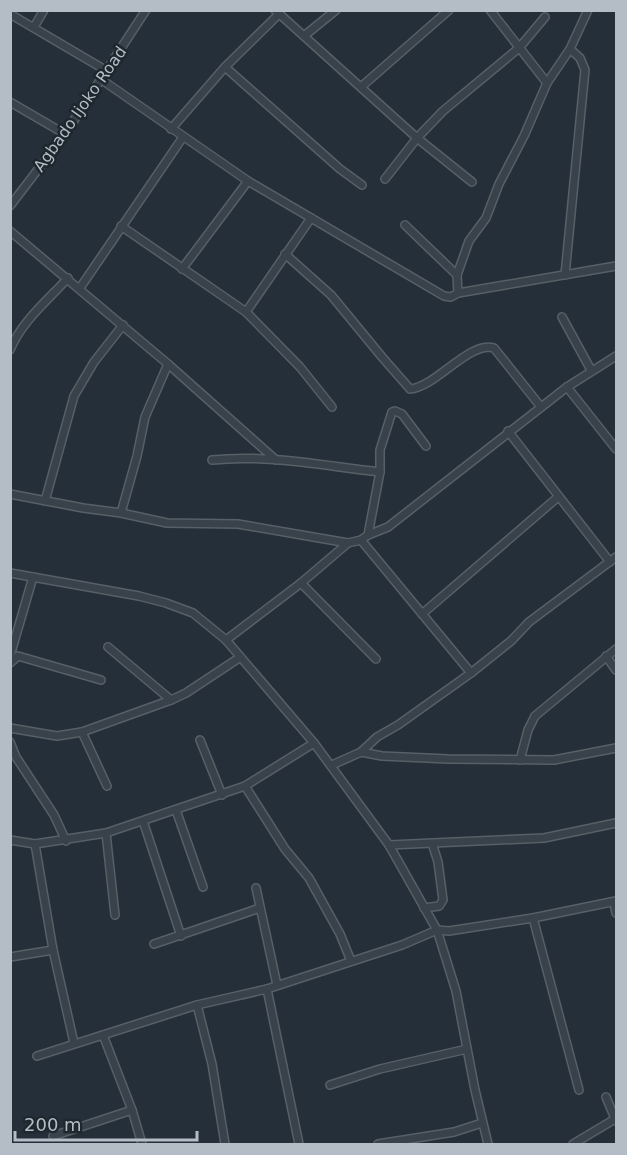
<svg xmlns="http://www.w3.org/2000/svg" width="627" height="1155" viewBox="0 0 627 1155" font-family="'DejaVu Sans',sans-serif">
<rect width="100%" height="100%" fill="#252f39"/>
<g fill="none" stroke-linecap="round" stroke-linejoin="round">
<defs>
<g id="street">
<path d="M 275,10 L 417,138 L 472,182"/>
<path d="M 490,10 L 547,83"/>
<path d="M 10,14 L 107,71"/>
<path d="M 34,27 L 44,10"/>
<path d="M 304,36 L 336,10"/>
<path d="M 225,67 L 340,169 L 362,185"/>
<path d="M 102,80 L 248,181 L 444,296 L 451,297 L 458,293 L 457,275 L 469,241 L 486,218 L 499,184 L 524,136 L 547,83 L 570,49 L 588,10"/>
<path d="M 361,87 L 449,10"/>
<path d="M 10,102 L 65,134"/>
<path d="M 171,129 L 225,67 L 279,14"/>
<path d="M 385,179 L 417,138 L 443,111 L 519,48 L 545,17"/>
<path d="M 10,206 L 65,134 L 146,10"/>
<path d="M 405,225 L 457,275"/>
<path d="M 121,226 L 246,312 L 300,367 L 332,407"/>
<path d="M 10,231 L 168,364 L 276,460"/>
<path d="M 285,254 L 331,295 L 382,357 L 410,389 C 436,387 469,341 494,348 L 541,407"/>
<path d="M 182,269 L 248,181"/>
<path d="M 565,275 L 585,70 L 580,58 L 570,49"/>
<path d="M 80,288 L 183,137"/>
<path d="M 458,293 L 616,266"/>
<path d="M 246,312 L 311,218"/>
<path d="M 562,317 L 591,370"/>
<path d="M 10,350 C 21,322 48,300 68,278"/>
<path d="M 567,387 L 616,449"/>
<path d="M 508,431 L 610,562"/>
<path d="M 212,460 C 267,454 324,466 380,472"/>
<path d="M 10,494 L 83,508 L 121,513 L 167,523 L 238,524 L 348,543"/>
<path d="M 45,501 L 74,396 L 94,362 L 123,325"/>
<path d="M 121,513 L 137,456 L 145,417 L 168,364"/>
<path d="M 368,535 L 380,472 L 380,450 L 392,412 L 395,411 L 402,414 L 426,446"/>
<path d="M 361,540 L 471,673"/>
<path d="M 10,573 L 139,596 L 166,603 L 193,613 L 226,640 L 314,743 L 389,845 L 437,930 L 456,991 L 475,1090 L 488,1144"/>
<path d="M 301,583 L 376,659"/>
<path d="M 422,614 L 558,497"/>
<path d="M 226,640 L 301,583 L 348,543 L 361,540 L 368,535 L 388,527 L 567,387 L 616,356"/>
<path d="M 108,647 L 171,700"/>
<path d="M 10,656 L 33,577"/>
<path d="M 606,656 L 616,670"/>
<path d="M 10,663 L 18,656 L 101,680"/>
<path d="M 10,728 L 57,736 L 82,732 L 171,700 L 186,693 L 239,658"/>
<path d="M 82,732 L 107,786"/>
<path d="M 200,740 L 222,795"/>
<path d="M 10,742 L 16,757 L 54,815 L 66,841"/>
<path d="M 361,752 L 382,756 L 448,759 L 554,760 L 616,748"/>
<path d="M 520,760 L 528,730 L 535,716 L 616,649"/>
<path d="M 332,765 L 361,752 L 377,737 L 398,725 L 471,673 L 511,641 L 529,622 L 616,557"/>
<path d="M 245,786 L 285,849 L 309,878 L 340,934 L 351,961"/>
<path d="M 176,810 L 203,887"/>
<path d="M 143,821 L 181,936"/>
<path d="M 106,833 L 115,915"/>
<path d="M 10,840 L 35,844 L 106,833 L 245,786 L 314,743"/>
<path d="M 35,844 L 53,950 L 74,1043"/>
<path d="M 389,845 L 544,838 L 616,823"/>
<path d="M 256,888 L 277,985"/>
<path d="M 614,902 L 616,913"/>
<path d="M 424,908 L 439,906 L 443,900 L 438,862 L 432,843"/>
<path d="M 533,918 L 579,1090"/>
<path d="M 154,944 L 260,908"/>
<path d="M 10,957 L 53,950"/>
<path d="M 267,989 L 299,1144"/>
<path d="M 197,1005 L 212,1064 L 225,1144"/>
<path d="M 103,1035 L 132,1110 L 142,1144"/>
<path d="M 37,1056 L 197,1005 L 267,989 L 402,945 L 437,930 L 449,931 L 533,918 L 616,901"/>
<path d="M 330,1085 L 380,1069 L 467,1049"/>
<path d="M 606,1097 L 616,1121"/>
<path d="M 53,1136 L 132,1110"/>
<path d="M 378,1144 L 454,1132 L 482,1123"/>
<path d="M 573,1144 L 615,1119"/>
</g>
</defs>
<use href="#street" stroke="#575f67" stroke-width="10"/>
<use href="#street" stroke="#39414a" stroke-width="7"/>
</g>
<g text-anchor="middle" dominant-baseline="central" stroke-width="5" stroke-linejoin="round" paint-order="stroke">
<g font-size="16" fill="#b4bcc5" stroke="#1e262e">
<text transform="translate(80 109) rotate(-55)">Agbado Ijoko Road</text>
</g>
</g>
<rect width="627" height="1155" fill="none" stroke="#b4bcc5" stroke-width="24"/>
<path d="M15 1131v9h182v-9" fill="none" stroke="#b4bcc5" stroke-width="3"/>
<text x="24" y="1131" font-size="18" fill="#b4bcc5" stroke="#1e262e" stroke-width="4.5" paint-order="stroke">200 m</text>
</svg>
